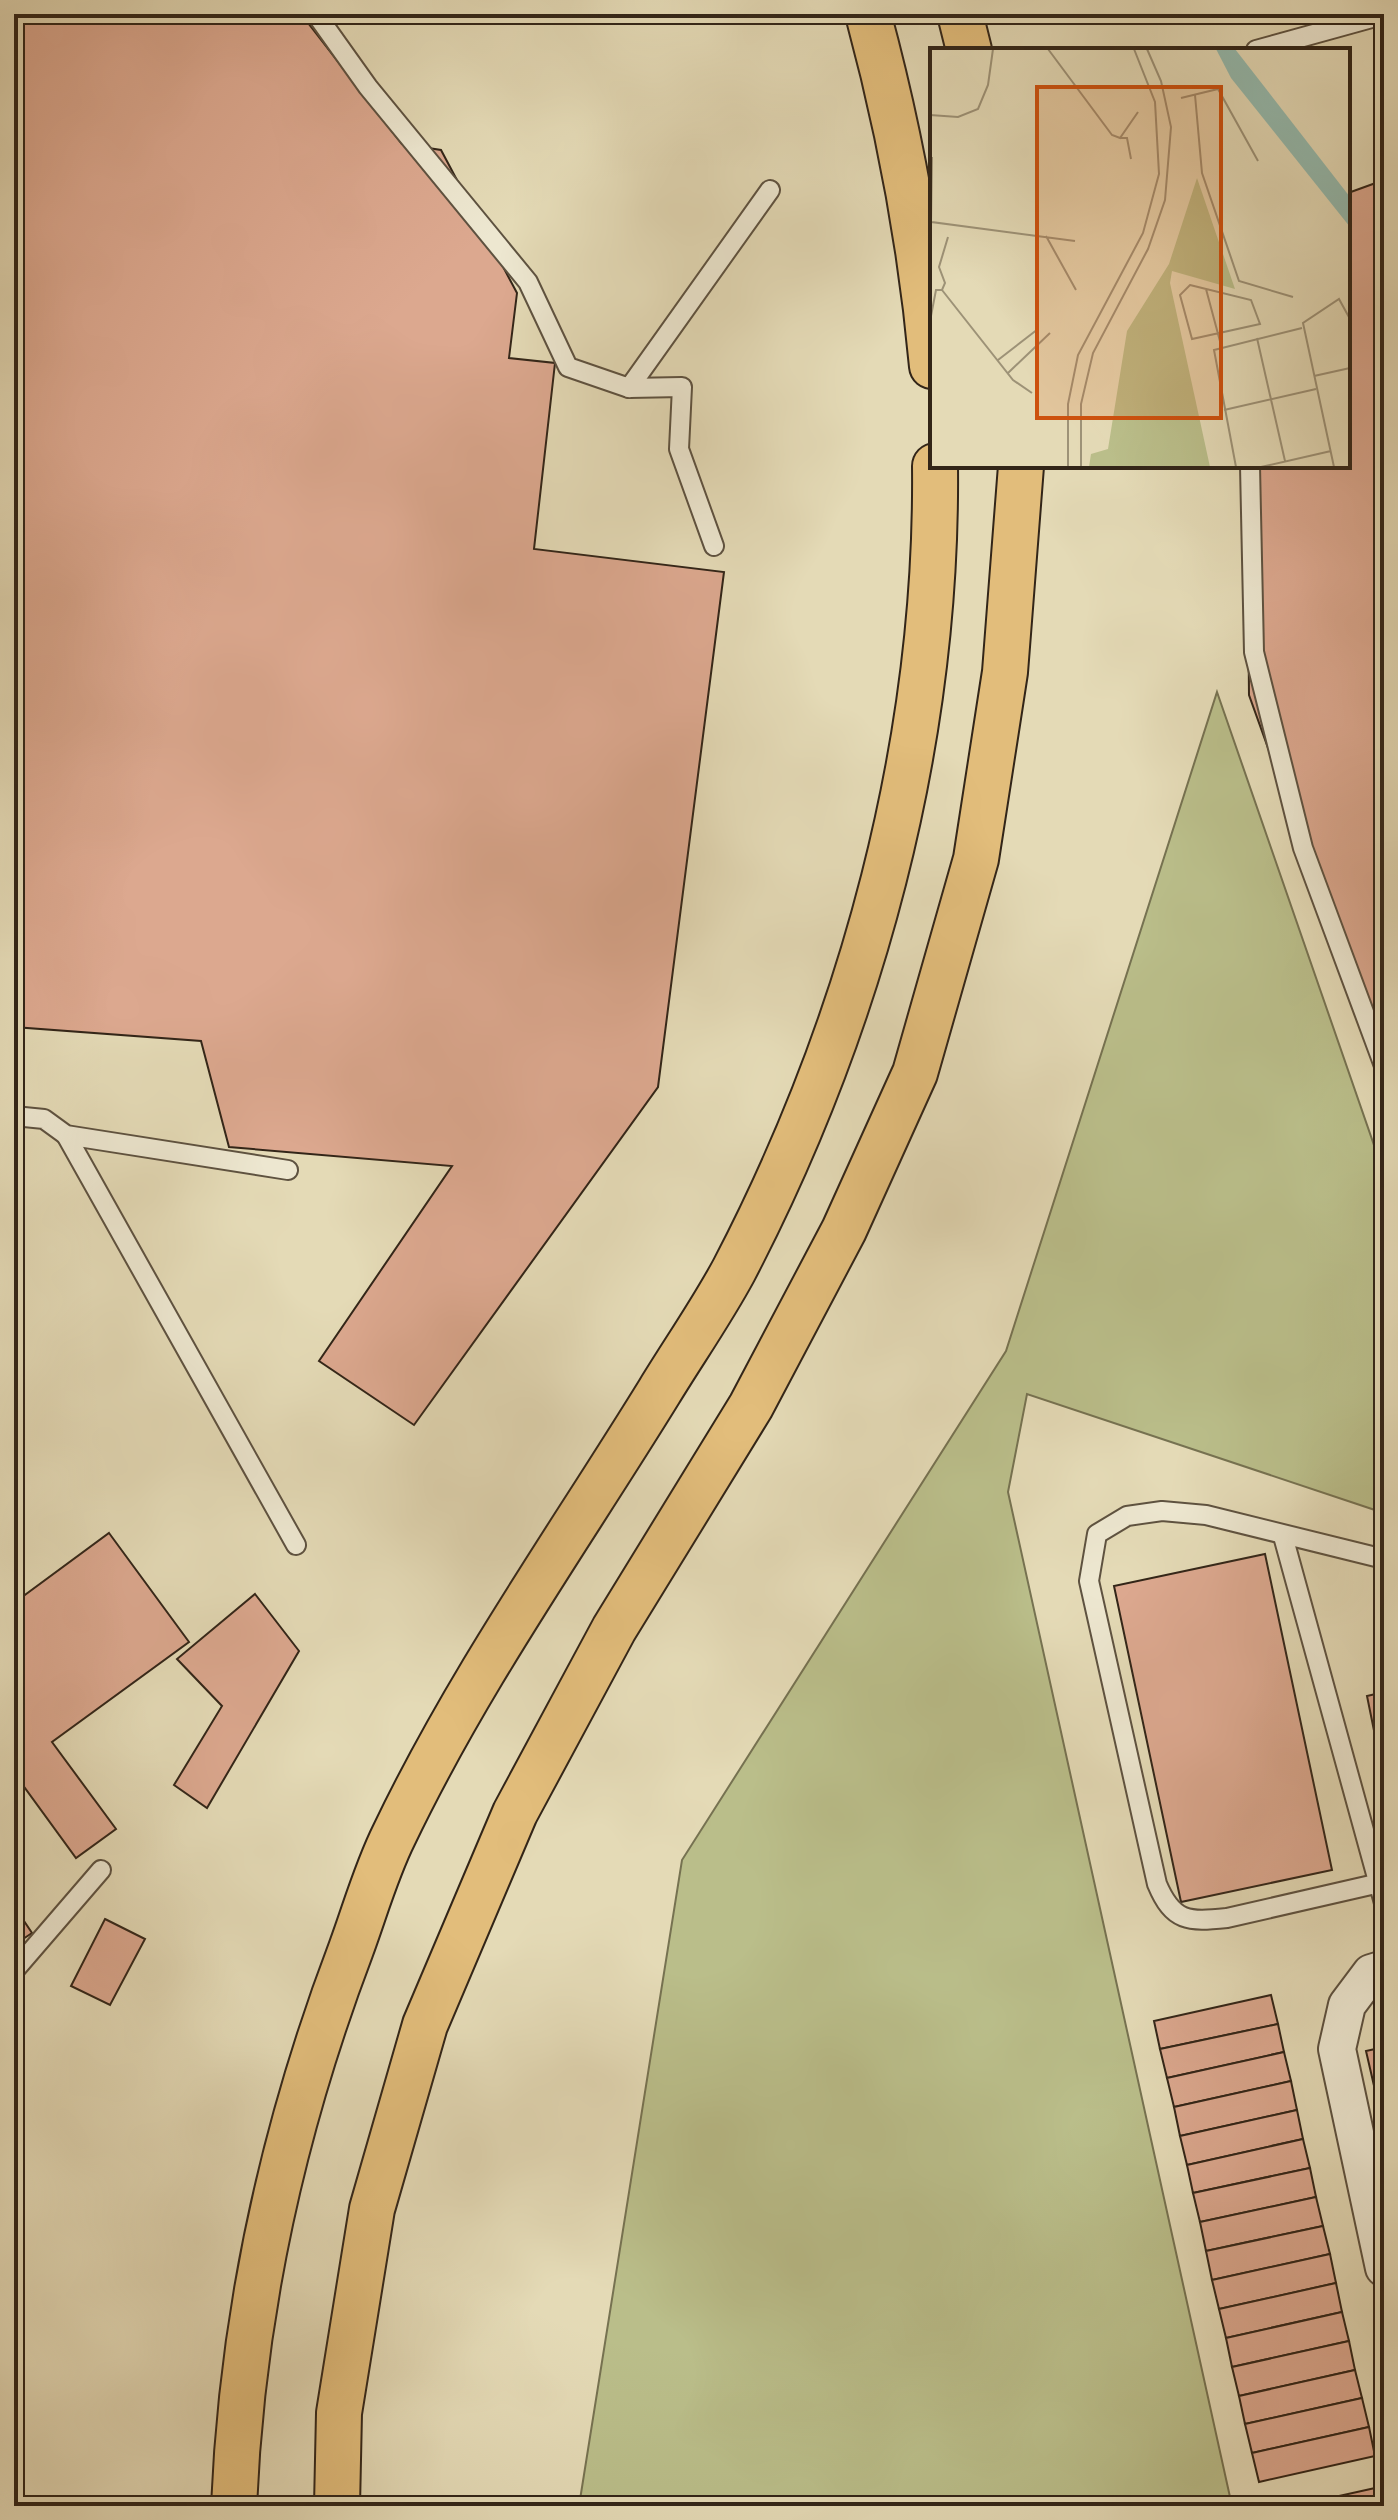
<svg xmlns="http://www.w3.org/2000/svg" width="1398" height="2520" viewBox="0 0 1398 2520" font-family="'IM FELL English',serif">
<rect width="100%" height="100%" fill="#e4dab6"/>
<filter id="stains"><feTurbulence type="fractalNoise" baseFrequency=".0025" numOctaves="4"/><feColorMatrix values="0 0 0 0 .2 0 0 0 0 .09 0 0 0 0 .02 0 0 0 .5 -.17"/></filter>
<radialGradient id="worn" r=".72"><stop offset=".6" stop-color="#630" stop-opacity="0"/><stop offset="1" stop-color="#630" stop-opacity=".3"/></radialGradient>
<path fill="#babe8a" stroke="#767251" stroke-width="2" d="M 1217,692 L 1384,1174 L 1384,1513 L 1027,1394 L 1008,1492 L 1232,2506 L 579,2506 L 682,1860 L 1006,1351 Z"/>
<g fill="#dca88f" stroke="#322518" stroke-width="2">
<path d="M 14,14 L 301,14 L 402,144 L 441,150 L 517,293 L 509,358 L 555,363 L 534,549 L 724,572 L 658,1087 L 414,1425 L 319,1361 L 452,1166 L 229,1147 L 201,1041 L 14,1027 Z"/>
<path d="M 1384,180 L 1384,1071 L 1249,695 L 1247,466 L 1348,466 L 1348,193 Z"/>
<path d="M 109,1533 L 189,1642 L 52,1742 L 116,1829 L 76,1858 L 14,1773 L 14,1603 Z"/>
<path d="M 1265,1554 L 1332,1870 L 1181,1902 L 1114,1586 Z"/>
<path d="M 255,1594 L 299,1651 L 207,1808 L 174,1785 L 222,1706 L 177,1659 Z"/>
<path d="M 1384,1692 L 1384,1780 L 1367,1696 Z"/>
<path d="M 14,1906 L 32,1933 L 14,1945 Z"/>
<path d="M 105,1919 L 145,1939 L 110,2005 L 71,1986 Z"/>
<path d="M 1271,1995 L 1278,2024 L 1160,2049 L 1154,2021 Z"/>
<path d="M 1278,2024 L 1284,2052 L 1167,2078 L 1160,2049 Z"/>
<path d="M 1384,2047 L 1384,2088 L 1375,2090 L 1366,2051 Z"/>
<path d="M 1284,2052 L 1291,2081 L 1174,2107 L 1167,2078 Z"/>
<path d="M 1291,2081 L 1297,2110 L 1180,2136 L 1174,2107 Z"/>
<path d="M 1384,2088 L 1384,2128 L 1375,2090 Z"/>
<path d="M 1297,2110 L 1303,2139 L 1187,2165 L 1180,2136 Z"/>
<path d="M 1303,2139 L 1310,2168 L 1193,2193 L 1187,2165 Z"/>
<path d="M 1310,2168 L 1316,2197 L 1200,2222 L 1193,2193 Z"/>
<path d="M 1316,2197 L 1323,2226 L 1206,2251 L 1200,2222 Z"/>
<path d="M 1323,2226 L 1330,2254 L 1212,2280 L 1206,2251 Z"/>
<path d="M 1330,2254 L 1336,2283 L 1219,2309 L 1212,2280 Z"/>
<path d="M 1336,2283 L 1342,2312 L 1226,2338 L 1219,2309 Z"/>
<path d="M 1342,2312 L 1349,2341 L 1232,2367 L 1226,2338 Z"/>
<path d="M 1349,2341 L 1355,2370 L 1239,2396 L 1232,2367 Z"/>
<path d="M 1355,2370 L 1362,2398 L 1245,2424 L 1239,2396 Z"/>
<path d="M 1362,2398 L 1369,2427 L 1252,2453 L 1245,2424 Z"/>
<path d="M 1369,2427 L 1375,2456 L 1259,2482 L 1252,2453 Z"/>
<path d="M 1384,2486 L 1384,2506 L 1294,2506 Z"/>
</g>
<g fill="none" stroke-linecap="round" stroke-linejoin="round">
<defs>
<g id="lane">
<path d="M 316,14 L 368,87 L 528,282 L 568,367 L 629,388 L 770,190"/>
<path d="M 1256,50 L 1379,16 L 1384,22"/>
<path d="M 629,388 L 682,387 L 679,449 L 714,546"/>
<path d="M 1250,466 L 1254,652 L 1303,848 L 1384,1066"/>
<path d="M 14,1116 L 44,1119 L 66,1135 L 288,1170"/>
<path d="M 66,1135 L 296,1545"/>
<path d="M 1283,1536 L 1384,1903"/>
<path d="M 1384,1559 L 1206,1515 L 1162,1511 L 1127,1516 L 1097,1534 L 1089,1581 L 1157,1884 C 1173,1922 1188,1922 1227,1918 L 1384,1882"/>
<path d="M 14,1971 L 101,1870"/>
</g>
<path id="street" d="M 1384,1969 L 1371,1973 L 1347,2005 L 1337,2049 L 1384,2268"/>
<g id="highway">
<path d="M 868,14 C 900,132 921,245 932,366"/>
<path d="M 960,14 L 969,50"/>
<path d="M 234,2506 C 242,2314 283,2128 351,1949 C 365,1911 376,1871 394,1835 C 468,1680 569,1538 659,1392 C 684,1351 712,1311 734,1270 C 862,1024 938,743 935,466"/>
<path d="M 337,2506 L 339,2413 L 372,2209 L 425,2025 L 515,1813 L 614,1629 L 751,1406 L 844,1230 L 915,1073 L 976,859 L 1005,672 L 1021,466"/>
</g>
</defs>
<use href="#lane" stroke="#5e5240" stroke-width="22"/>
<use href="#street" stroke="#5e5240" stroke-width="40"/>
<use href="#highway" stroke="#322518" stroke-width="48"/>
<use href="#lane" stroke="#ede7d0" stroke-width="18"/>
<use href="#street" stroke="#ede7d0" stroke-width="36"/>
<use href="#highway" stroke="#e2bd7b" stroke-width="44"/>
</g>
<g transform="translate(930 48)">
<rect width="420" height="420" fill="#e4dab6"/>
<path d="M 267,130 L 305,241 L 242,223 L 240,235 L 280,419 L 159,419 L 161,406 L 178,401 L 197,283 L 239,216 Z" fill="#babe8a"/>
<path d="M 286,1 L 305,1 L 420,149 L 420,179 L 301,30 Z" fill="#95bbaf"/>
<path fill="none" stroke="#9d9277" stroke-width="2" d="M 118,1 L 182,87 L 190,90 L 208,64M 265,47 L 272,125 L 309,233 L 363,249M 251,50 L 288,41 L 328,113M 0,67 L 28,69 L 48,61 L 58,37 L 63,1M 190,90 L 197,90 L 201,111M 1,174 L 2,109M 116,188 L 146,242M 0,191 L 1,174 L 145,193M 260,237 L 321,252 L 330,276 L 262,291 L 250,247 ZM 276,241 L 291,297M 12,242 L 83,332 L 102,345M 0,273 L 6,242 L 12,242 L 15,235 L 9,219 L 18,189M 327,290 L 355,413M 68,312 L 108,281M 78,325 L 120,285M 384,328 L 420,320M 294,362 L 386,341M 138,419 L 138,356 L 148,307 L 213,185 L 229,126 L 225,54 L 204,1M 151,419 L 151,356 L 163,305 L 218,201 L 235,152 L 241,79 L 231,33 L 217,1M 306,419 L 284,302 L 372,280M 331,419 L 401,403M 404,419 L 373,275 L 409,251 L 420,271"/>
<path fill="#cd510e" fill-opacity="0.15" stroke="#cd510e" stroke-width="4" d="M 107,39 L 291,39 L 291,370 L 107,370 Z"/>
<rect width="420" height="420" fill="none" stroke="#322518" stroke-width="4"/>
</g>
<rect width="1398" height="2520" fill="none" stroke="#e4dab6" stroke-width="48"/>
<rect x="16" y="16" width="1366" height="2488" fill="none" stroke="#322518" stroke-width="4"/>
<rect x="24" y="24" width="1350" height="2472" fill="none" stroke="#322518" stroke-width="2"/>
<rect width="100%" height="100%" filter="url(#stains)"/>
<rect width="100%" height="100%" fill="url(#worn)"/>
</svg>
